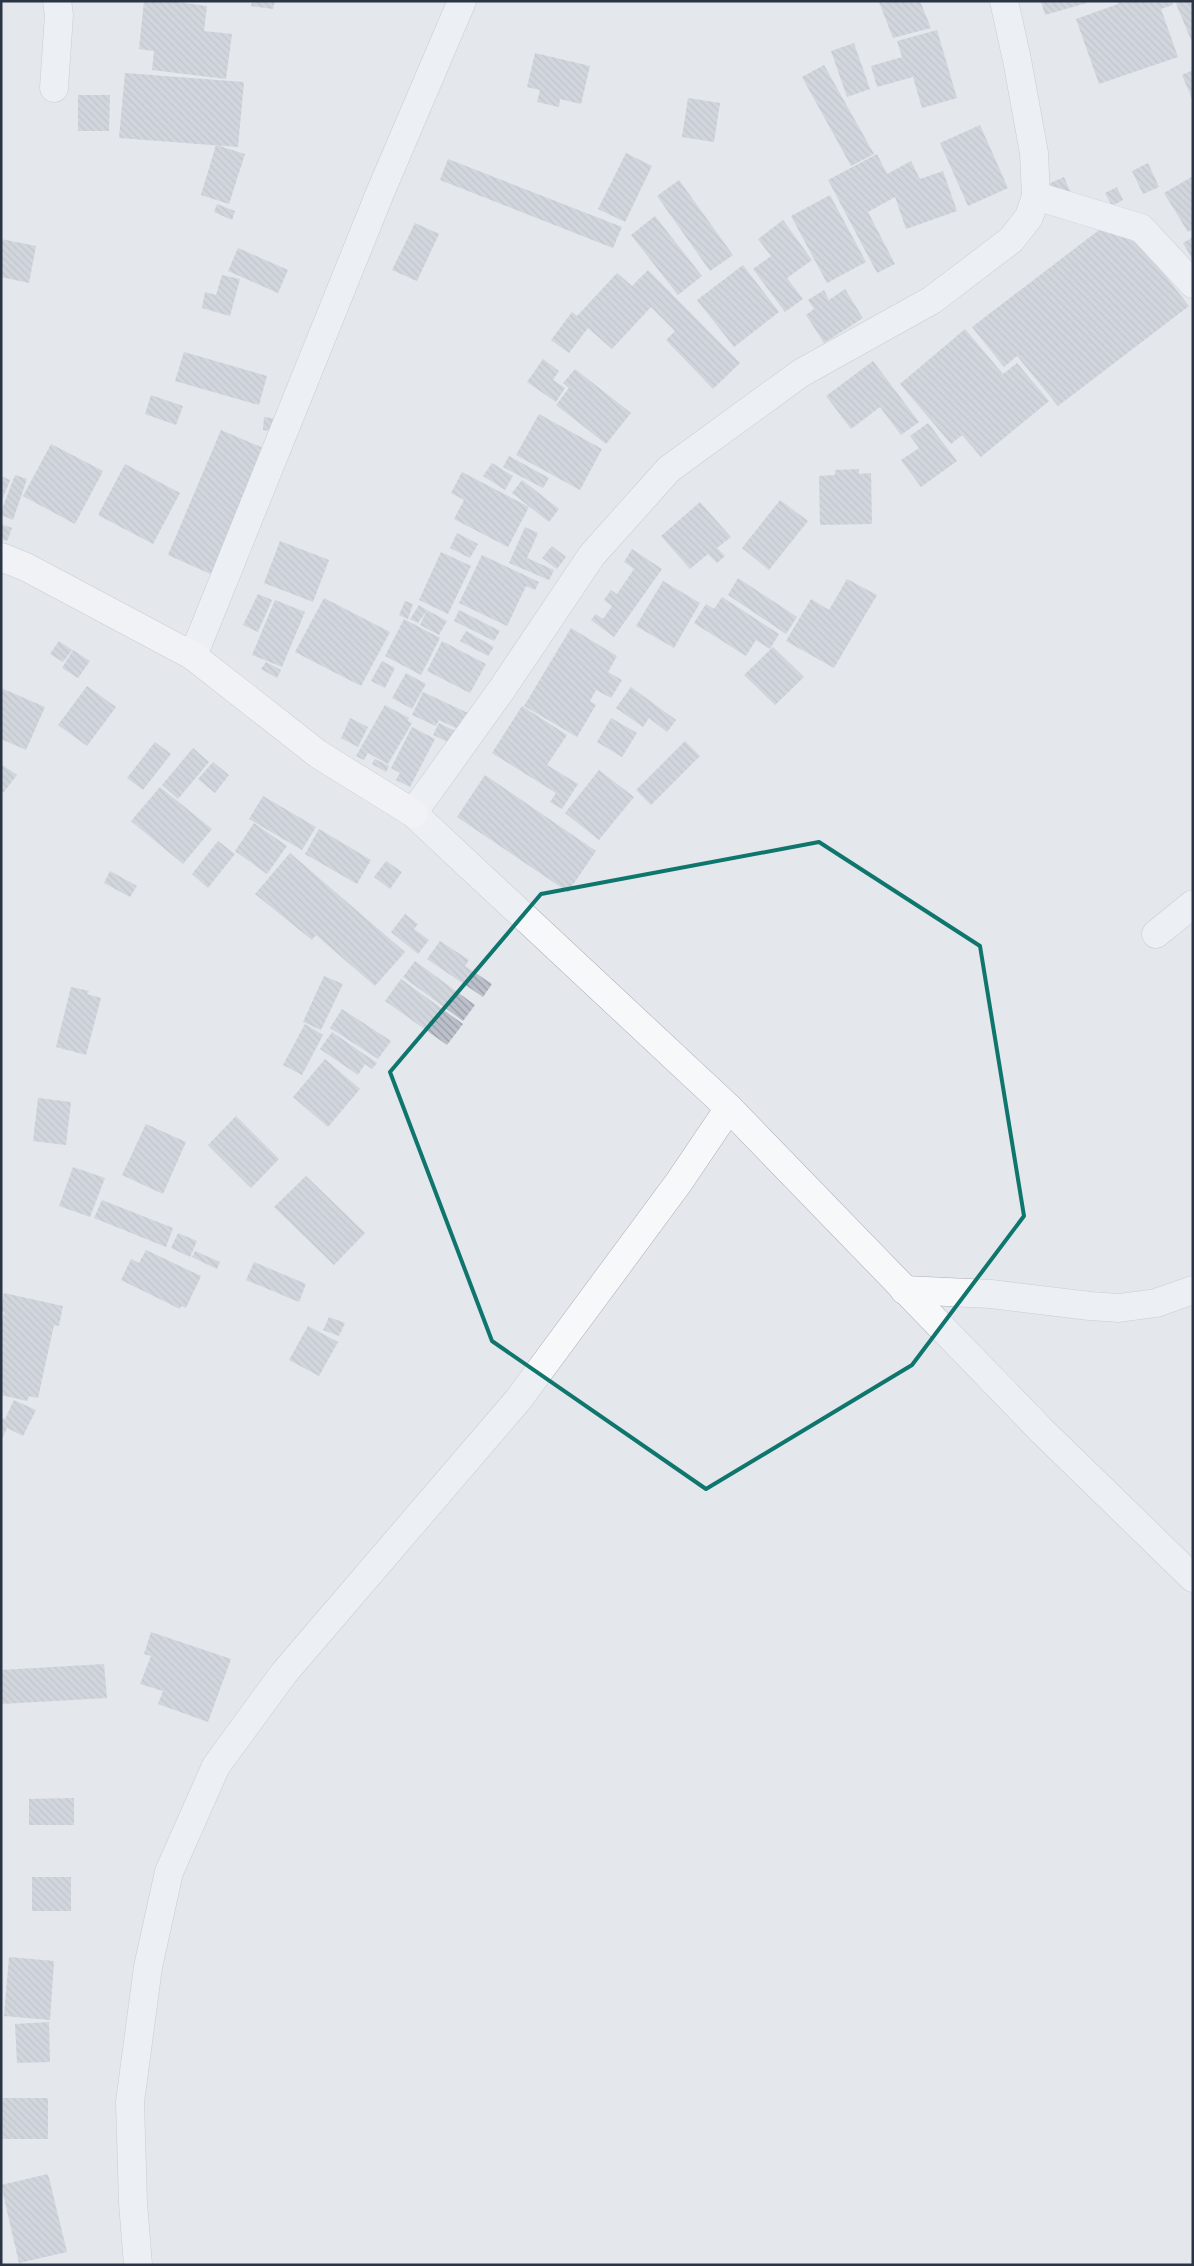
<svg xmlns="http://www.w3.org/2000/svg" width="1194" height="2266" viewBox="0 0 1194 2266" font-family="'PT Sans',sans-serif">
<defs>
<pattern id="building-back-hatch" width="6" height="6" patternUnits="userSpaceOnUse" patternTransform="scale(1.25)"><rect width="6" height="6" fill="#bbc0ca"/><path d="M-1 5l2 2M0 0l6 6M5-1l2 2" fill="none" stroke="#989da6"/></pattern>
</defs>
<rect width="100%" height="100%" fill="#e4e7ec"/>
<g fill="url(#building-back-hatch)">
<path d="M 144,1 L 169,1 L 207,6 L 204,31 L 232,34 L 226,79 L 152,70 L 154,51 L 139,49 Z"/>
<path d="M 252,1 L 275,1 L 273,9 L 251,6 Z"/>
<path d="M 920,1 L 931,28 L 893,38 L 879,2 Z"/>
<path d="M 1041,1 L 1090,1 L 1090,2 L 1045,15 Z"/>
<path d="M 1117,1 L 1172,1 L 1173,5 L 1161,9 L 1178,57 L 1099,84 L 1076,19 L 1118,4 Z"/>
<path d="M 1175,1 L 1193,1 L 1193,39 L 1191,40 Z"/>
<path d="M 937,30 L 957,98 L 922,108 L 913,77 L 877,87 L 871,66 L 902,57 L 897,41 Z"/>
<path d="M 854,43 L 870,89 L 847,97 L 831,51 Z"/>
<path d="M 535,53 L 590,66 L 581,104 L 560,99 L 559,107 L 537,102 L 540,90 L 527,87 Z"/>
<path d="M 824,65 L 874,154 L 851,166 L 802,77 Z"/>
<path d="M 1193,70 L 1193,101 L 1182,75 Z"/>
<path d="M 125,73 L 244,82 L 238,147 L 119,138 Z"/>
<path d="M 78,95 L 110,95 L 109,131 L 78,131 Z"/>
<path d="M 688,98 L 720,103 L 714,142 L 682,137 Z"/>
<path d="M 980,125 L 1008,188 L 968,206 L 940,143 Z"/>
<path d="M 216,145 L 245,154 L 229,204 L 201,195 Z"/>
<path d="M 626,153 L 652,166 L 625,222 L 598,209 Z"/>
<path d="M 877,154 L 887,174 L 911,161 L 920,179 L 943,171 L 957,211 L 906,229 L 895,197 L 868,212 L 895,264 L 877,273 L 828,180 Z"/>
<path d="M 448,159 L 622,227 L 613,248 L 440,180 Z"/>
<path d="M 1148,163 L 1159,187 L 1143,194 L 1132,171 Z"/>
<path d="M 1193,176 L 1193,229 L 1188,232 L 1164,193 Z"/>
<path d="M 1064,177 L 1070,191 L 1055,198 L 1048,184 Z"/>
<path d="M 679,180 L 733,255 L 710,271 L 657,196 Z"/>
<path d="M 1117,187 L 1123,200 L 1112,206 L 1105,193 Z"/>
<path d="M 830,195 L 866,262 L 827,283 L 791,216 Z"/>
<path d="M 217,204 L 235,211 L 232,220 L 214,212 Z"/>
<path d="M 655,216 L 702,276 L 678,295 L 631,235 Z"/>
<path d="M 783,220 L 812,260 L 787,278 L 803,299 L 785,312 L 753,269 L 771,256 L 758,239 Z"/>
<path d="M 415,223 L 439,234 L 417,281 L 392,270 Z"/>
<path d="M 1099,230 L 1124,236 L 1144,248 L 1189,306 L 1058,406 L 1017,356 L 1004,367 L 972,327 Z"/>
<path d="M 1193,237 L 1193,260 L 1183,243 Z"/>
<path d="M 1,239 L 36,246 L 29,283 L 1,277 Z"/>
<path d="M 238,248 L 288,270 L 278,293 L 228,271 Z"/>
<path d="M 743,265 L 779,312 L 734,347 L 697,300 Z"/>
<path d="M 648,270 L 740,363 L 713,389 L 666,340 L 675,331 L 651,307 L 612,349 L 588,328 L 569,353 L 551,340 L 572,312 L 577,316 L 617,273 L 632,286 Z"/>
<path d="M 222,275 L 240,279 L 230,316 L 202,308 L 205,292 L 216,295 Z"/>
<path d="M 845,289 L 863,318 L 824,343 L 806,315 L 814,309 L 808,300 L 824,290 L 829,300 Z"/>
<path d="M 965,329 L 1003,374 L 1017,363 L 1049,401 L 981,457 L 962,435 L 951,444 L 900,384 Z"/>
<path d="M 184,352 L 267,376 L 259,405 L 175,381 Z"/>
<path d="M 543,359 L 559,371 L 553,380 L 565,388 L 556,402 L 527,382 Z"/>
<path d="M 873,361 L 919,422 L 901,435 L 880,407 L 851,429 L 826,396 Z"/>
<path d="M 575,369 L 631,413 L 606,444 L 556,405 L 569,388 L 563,383 Z"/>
<path d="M 151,395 L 183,406 L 176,425 L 145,414 Z"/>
<path d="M 539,414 L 602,449 L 580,490 L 516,455 Z"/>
<path d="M 264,417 L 299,422 L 297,435 L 263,430 Z"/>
<path d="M 928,423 L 957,461 L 921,487 L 901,460 L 919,448 L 910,436 Z"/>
<path d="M 221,430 L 282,456 L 215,576 L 168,555 Z"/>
<path d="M 51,444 L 103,471 L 75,524 L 23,496 Z"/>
<path d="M 509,456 L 549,478 L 543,488 L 503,467 Z"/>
<path d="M 492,463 L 513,476 L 505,490 L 483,476 Z"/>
<path d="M 125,464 L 180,493 L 153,544 L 98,515 Z"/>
<path d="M 859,469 L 859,474 L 871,473 L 872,524 L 820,525 L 819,476 L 835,475 L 835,470 Z"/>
<path d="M 462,472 L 529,507 L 508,547 L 454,519 L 464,500 L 451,493 Z"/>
<path d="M 15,475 L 27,479 L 13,520 L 1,515 L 1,512 Z"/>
<path d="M 1,476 L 10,480 L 1,503 Z"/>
<path d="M 522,480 L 559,509 L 549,522 L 512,493 Z"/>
<path d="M 780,500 L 808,521 L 769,570 L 742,548 Z"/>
<path d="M 700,502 L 731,537 L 717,548 L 725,556 L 717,563 L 708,554 L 690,569 L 661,536 Z"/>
<path d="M 1,524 L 12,528 L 7,541 L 1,539 Z"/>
<path d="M 525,527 L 538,533 L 527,558 L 554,570 L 549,580 L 509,563 Z"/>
<path d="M 457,533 L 478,544 L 470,558 L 450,548 Z"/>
<path d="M 280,541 L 329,560 L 313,602 L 264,583 Z"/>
<path d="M 552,546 L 566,557 L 557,569 L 542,558 Z"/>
<path d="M 632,549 L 662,569 L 614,637 L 591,620 L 596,614 L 603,619 L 612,606 L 604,600 L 611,590 L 617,594 L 634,569 L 624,562 Z"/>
<path d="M 441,552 L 471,566 L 448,614 L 419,600 Z"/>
<path d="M 482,555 L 539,582 L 535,590 L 526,586 L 507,626 L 459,603 Z"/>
<path d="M 738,578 L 797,617 L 786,634 L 728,595 Z"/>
<path d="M 847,579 L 877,595 L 834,668 L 786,641 L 811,599 L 829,610 Z"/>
<path d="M 663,581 L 700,603 L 674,648 L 636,626 Z"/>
<path d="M 258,594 L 272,600 L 258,632 L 243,625 Z"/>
<path d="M 722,597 L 779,634 L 770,649 L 756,640 L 746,656 L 694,623 L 706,604 L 714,609 Z"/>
<path d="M 324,598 L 390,632 L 361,686 L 295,652 Z"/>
<path d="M 275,600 L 305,612 L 282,667 L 252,655 Z"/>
<path d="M 405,601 L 413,604 L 408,619 L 399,615 Z"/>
<path d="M 419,605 L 427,610 L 418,623 L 410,619 Z"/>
<path d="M 427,610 L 447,621 L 439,635 L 420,625 Z"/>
<path d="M 459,610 L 500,631 L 494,641 L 454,621 Z"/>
<path d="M 404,619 L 440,638 L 421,675 L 385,656 Z"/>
<path d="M 571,628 L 617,656 L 608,672 L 622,680 L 611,698 L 596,690 L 590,701 L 596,705 L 577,737 L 524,706 Z"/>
<path d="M 466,631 L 494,647 L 488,656 L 460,641 Z"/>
<path d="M 59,641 L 72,650 L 63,662 L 50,654 Z"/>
<path d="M 442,641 L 486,664 L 470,693 L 427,671 Z"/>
<path d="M 773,647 L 804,677 L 775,705 L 744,675 Z"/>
<path d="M 73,650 L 90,661 L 78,678 L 62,668 Z"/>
<path d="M 382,661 L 395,668 L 385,688 L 371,681 Z"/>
<path d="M 266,662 L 281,670 L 277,678 L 261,669 Z"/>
<path d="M 406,673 L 426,684 L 412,709 L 392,698 Z"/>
<path d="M 87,686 L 116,707 L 87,746 L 58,725 Z"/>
<path d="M 631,687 L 676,720 L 667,732 L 649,718 L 643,727 L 616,708 Z"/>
<path d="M 1,688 L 45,707 L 26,750 L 1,739 Z"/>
<path d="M 423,692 L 468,713 L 460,730 L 439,720 L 436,726 L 412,715 Z"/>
<path d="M 385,705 L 409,718 L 408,721 L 412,723 L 388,764 L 368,753 L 364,760 L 356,756 Z"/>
<path d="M 522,706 L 567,735 L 547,765 L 578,784 L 562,809 L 550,802 L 556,793 L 492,753 Z"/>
<path d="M 350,718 L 368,727 L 358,747 L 341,738 Z"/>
<path d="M 611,718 L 637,733 L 622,757 L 597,742 Z"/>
<path d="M 439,723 L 459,733 L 452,744 L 433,735 Z"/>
<path d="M 412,727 L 435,739 L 410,787 L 396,780 L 400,773 L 391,768 Z"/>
<path d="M 685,741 L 700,756 L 651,805 L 636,790 Z"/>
<path d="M 155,742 L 171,754 L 143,790 L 127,778 Z"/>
<path d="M 193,748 L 209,762 L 178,799 L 162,785 Z"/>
<path d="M 375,759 L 389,766 L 386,772 L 372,764 Z"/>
<path d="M 213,762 L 229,775 L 215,793 L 198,779 Z"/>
<path d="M 1,764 L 17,775 L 3,793 L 1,791 Z"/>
<path d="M 599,770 L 634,797 L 599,840 L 565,813 Z"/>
<path d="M 485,775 L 596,851 L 568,892 L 457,817 Z"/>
<path d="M 160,787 L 212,829 L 183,864 L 131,821 Z"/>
<path d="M 263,796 L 316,827 L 302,850 L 249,819 Z"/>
<path d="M 254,823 L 287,846 L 267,874 L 235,851 Z"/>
<path d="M 319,829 L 371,860 L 357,884 L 305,854 Z"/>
<path d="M 218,841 L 235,854 L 208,888 L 192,874 Z"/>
<path d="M 290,853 L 405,952 L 375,986 L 316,935 L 312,940 L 255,894 Z"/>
<path d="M 386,861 L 402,872 L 390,889 L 374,877 Z"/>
<path d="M 110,871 L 137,886 L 130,897 L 104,883 Z"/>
<path d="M 405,914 L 418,924 L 414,929 L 429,940 L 418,954 L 391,932 Z"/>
<path d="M 440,941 L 469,960 L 465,966 L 492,984 L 483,997 L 427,959 Z"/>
<path d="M 415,961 L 475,1005 L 463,1021 L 403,977 Z"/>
<path d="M 324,976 L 343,984 L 321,1030 L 303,1022 Z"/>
<path d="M 401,979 L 463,1024 L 447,1045 L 385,1001 Z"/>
<path d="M 71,987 L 89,991 L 87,994 L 101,998 L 86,1055 L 56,1047 Z"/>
<path d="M 342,1009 L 391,1041 L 378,1059 L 330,1028 Z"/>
<path d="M 305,1024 L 323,1035 L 302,1075 L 283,1065 Z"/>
<path d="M 332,1032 L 377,1063 L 372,1069 L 365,1064 L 358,1075 L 320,1049 Z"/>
<path d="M 325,1059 L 360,1089 L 328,1127 L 293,1097 Z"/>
<path d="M 38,1098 L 71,1102 L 66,1145 L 33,1141 Z"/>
<path d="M 236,1116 L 279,1159 L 251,1188 L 208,1145 Z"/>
<path d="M 146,1124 L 186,1142 L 163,1194 L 122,1175 Z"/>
<path d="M 73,1167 L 105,1178 L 90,1217 L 59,1206 Z"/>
<path d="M 306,1176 L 365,1233 L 334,1265 L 274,1207 Z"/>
<path d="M 102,1200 L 173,1228 L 166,1247 L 94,1218 Z"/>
<path d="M 178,1233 L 197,1241 L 190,1257 L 171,1248 Z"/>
<path d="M 146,1250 L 201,1276 L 186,1308 L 181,1306 L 180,1309 L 121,1280 L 131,1259 L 139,1263 Z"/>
<path d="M 195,1251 L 220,1262 L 217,1269 L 192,1257 Z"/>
<path d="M 254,1262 L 306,1284 L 299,1302 L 246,1280 Z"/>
<path d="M 4,1293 L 63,1306 L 59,1326 L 54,1325 L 38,1398 L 29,1396 L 27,1401 L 1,1395 L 1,1324 L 4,1312 L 1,1312 L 1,1308 Z"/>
<path d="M 329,1317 L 345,1323 L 339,1336 L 323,1330 Z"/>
<path d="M 308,1326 L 338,1342 L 319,1376 L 289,1360 Z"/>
<path d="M 14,1400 L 36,1410 L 23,1436 L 7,1428 L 1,1441 L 1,1418 L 5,1419 Z"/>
<path d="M 151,1632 L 231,1659 L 208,1722 L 158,1704 L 163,1691 L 140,1684 L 151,1656 L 144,1654 Z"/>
<path d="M 104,1664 L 107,1698 L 1,1704 L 1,1670 Z"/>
<path d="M 74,1798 L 74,1825 L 29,1825 L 29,1799 Z"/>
<rect x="32" y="1877" width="39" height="34"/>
<path d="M 9,1957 L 54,1961 L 50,2020 L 4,2016 Z"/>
<path d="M 49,2022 L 50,2062 L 17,2063 L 15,2024 Z"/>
<rect x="1" y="2098" width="47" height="41"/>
<path d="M 48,2174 L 67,2252 L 19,2263 L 1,2185 Z"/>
</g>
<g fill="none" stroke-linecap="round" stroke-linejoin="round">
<defs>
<g id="street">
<path d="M 1004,1 L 1017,60 L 1034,153 L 1036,196 L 1029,217 L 1011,240 L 932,300 L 801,373 L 669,469 L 592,555 L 502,689 L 413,813 L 729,1108 L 1042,1431 L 1193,1578"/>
<path d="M 54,88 L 59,15 L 57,1"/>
<path d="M 1036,196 L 1141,228 L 1193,284"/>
<path d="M 193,656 L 380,193 L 462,1"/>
<path d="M 1156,934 L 1193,904"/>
<path d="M 904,1290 L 991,1294 L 1090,1306 L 1119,1308 L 1156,1303 L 1193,1290"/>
<path d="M 138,2265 L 133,2203 L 130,2102 L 148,1967 L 169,1872 L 216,1766 L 284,1673 L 518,1400 L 679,1182 L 729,1108"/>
</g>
<path id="secondary" d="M 1,557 L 26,567 L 193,656 L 318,754 L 413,813"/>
</defs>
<use href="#street" stroke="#a9aeb7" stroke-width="29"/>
<use href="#secondary" stroke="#a9aeb7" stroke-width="29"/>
<use href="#street" stroke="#f7f8fa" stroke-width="28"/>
<use href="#secondary" stroke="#fff" stroke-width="28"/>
</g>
<path d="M0 0H1194V2266H0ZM 819,842 L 980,946 L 1024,1216 L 912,1365 L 706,1489 L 492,1341 L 390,1072 L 541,894 Z" fill="#e4e7ec" fill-opacity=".55" fill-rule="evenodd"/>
<path fill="none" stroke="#0f766e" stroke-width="4" stroke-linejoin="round" d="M 819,842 L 980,946 L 1024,1216 L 912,1365 L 706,1489 L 492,1341 L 390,1072 L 541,894 Z"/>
<rect width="1194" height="2266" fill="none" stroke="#2b3445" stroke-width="5"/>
</svg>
